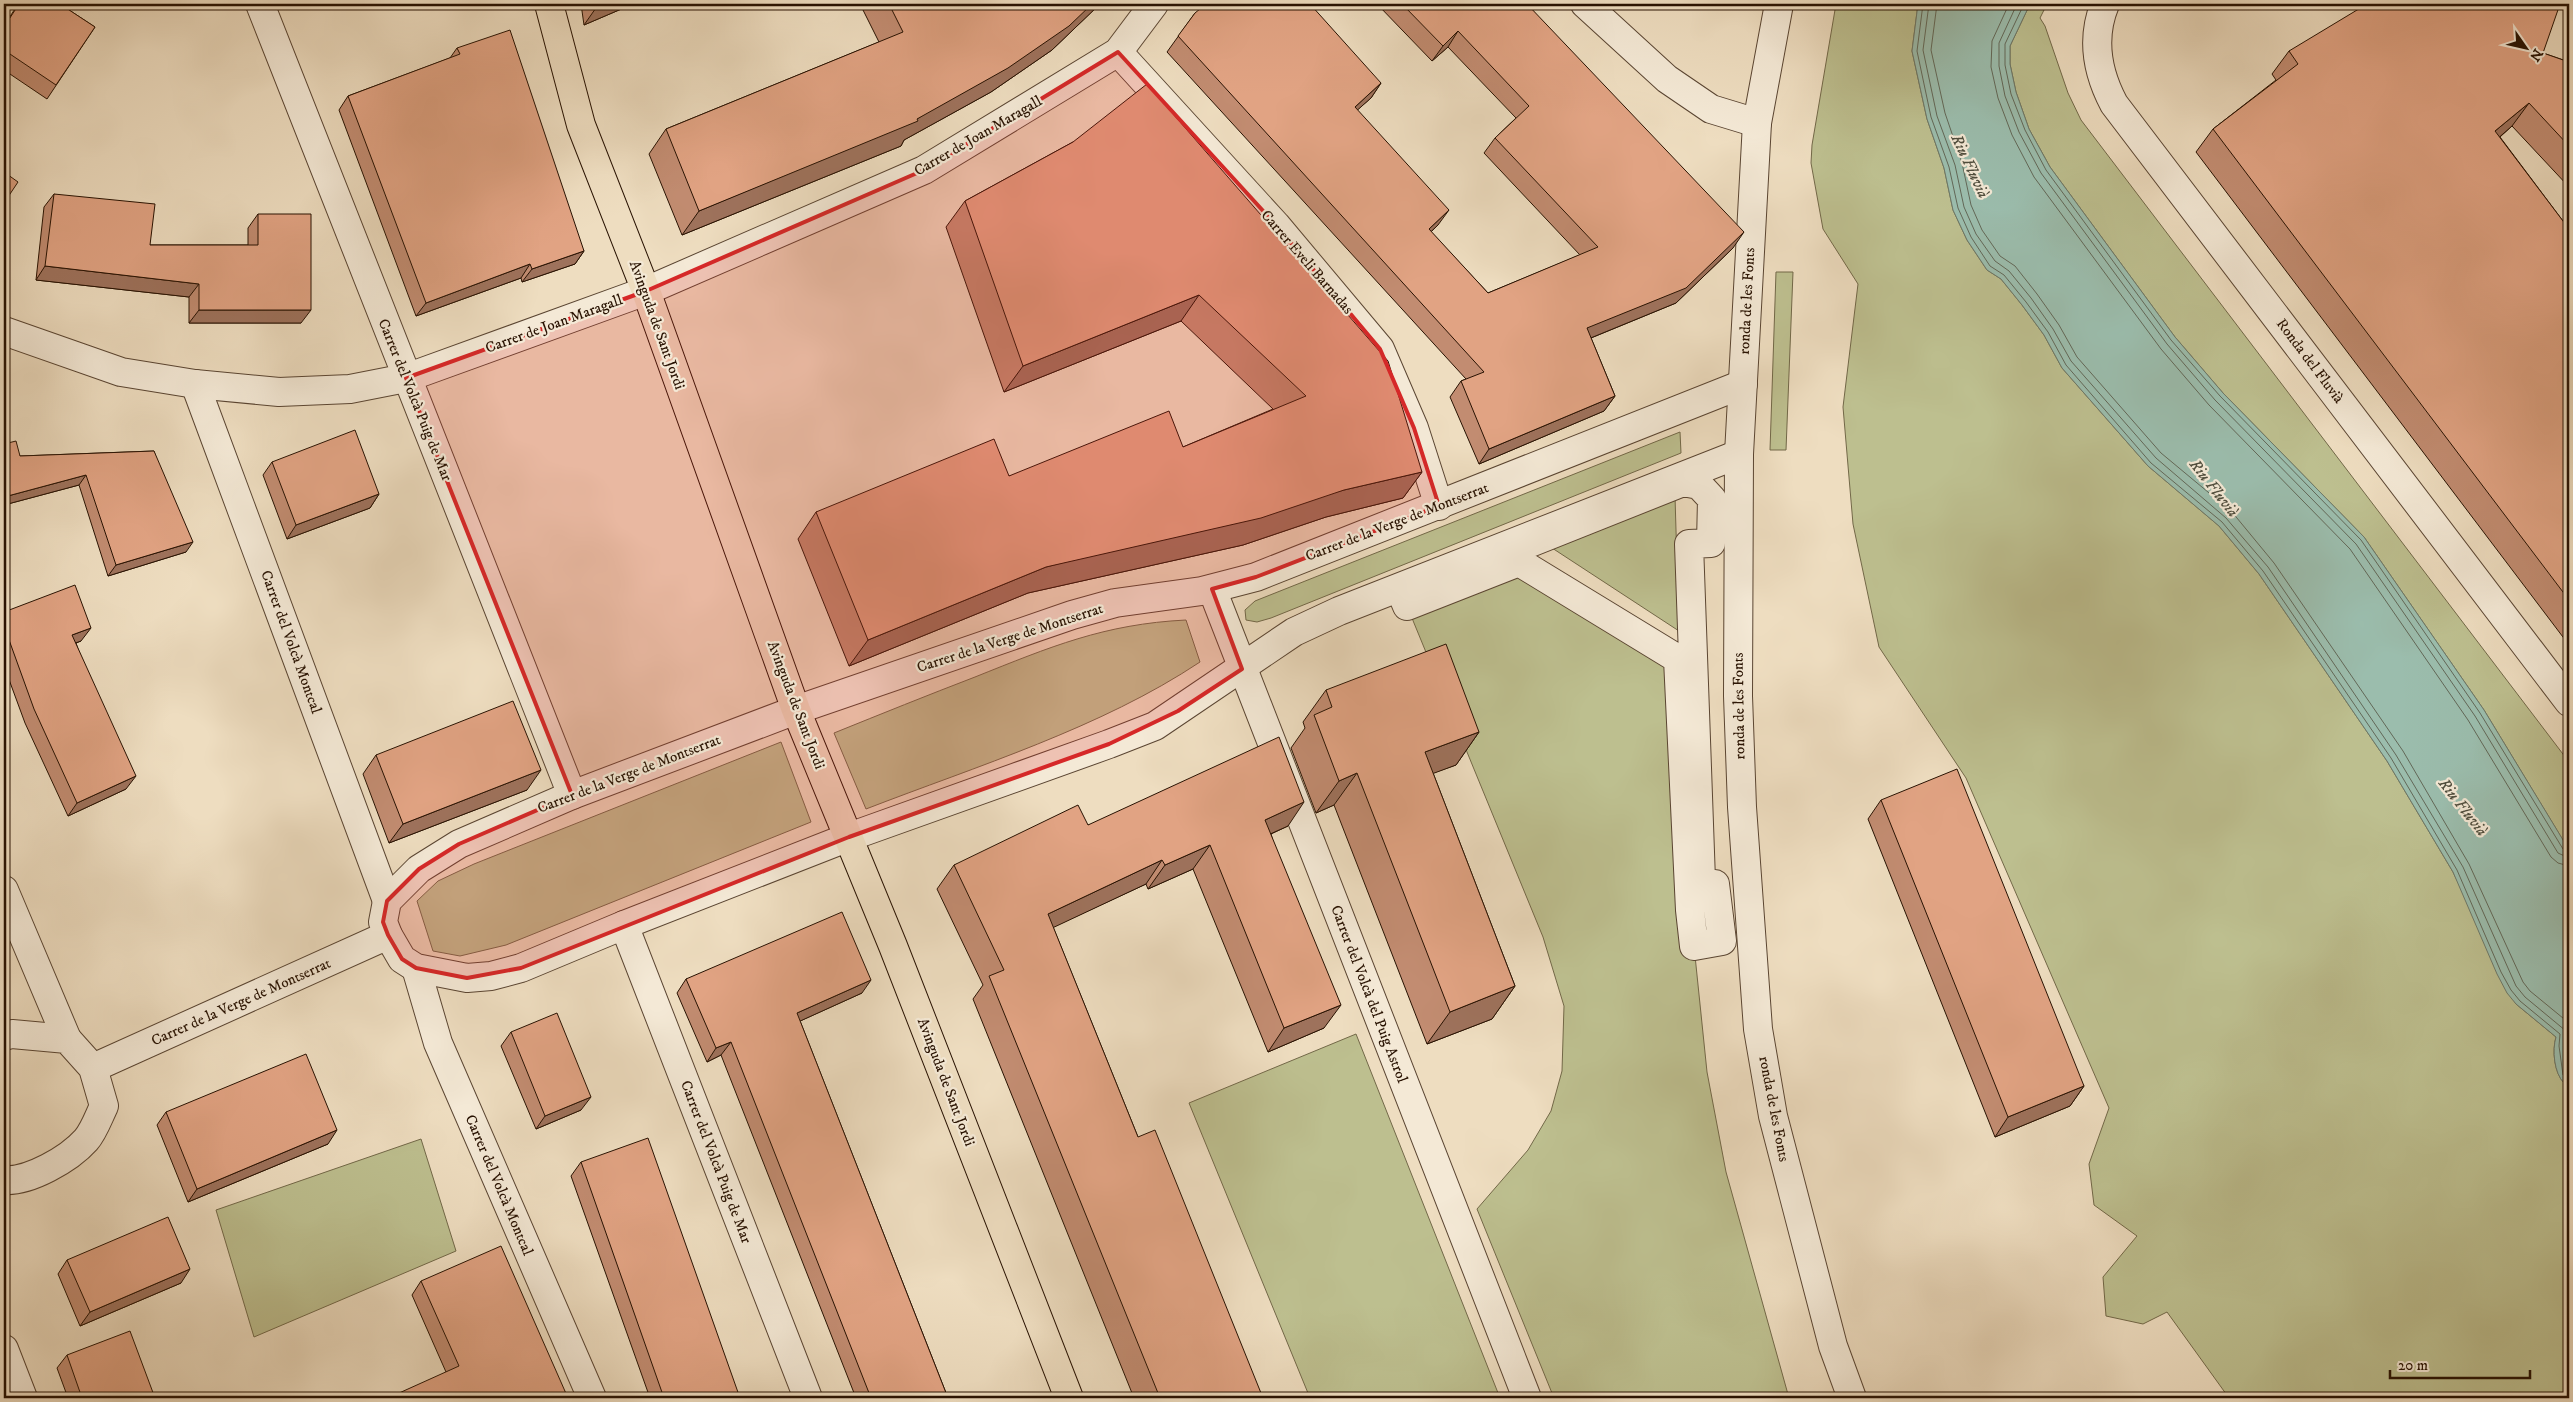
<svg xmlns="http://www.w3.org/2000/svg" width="2573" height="1402" viewBox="0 0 2573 1402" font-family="'IM FELL DW Pica',serif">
<rect width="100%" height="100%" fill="#eeddc0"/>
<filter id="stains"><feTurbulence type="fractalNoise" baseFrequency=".004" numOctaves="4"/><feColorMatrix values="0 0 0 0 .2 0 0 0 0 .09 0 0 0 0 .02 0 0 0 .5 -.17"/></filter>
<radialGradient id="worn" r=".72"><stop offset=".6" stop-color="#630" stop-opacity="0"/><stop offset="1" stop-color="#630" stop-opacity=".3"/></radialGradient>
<g fill="#bdbf8f" stroke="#726848">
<path d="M 1836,4 L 1918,4 L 1912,51 L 1927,119 L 1944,168 L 1953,210 L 1967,240 L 1987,270 L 2001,279 L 2022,305 L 2044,335 L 2062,368 L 2148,466 L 2219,526 L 2259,574 L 2387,761 L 2453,872 L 2516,1004 L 2556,1037 C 2552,1050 2554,1073 2564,1083 L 2569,1084 L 2569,1398 L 2229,1398 L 2167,1312 L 2143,1324 L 2106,1316 L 2103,1277 L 2137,1236 L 2094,1205 L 2089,1164 L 2109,1108 L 1966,778 L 1879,647 L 1853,524 L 1843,407 L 1858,284 L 1823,229 L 1811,163 L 1812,145 Z"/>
<path d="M 2030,4 L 2047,4 L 2040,18 L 2045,26 L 2068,93 L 2081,120 L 2569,762 L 2569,850 L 2484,710 L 2364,537 L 2223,393 L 2175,337 L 2050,167 L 2029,129 L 2016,92 L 2010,64 L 2010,46 Z"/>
<path d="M 1776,272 L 1793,272 L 1786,450 L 1770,450 Z"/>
<path d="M 1680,432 L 1681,453 L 1271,618 L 1257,622 L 1246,620 L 1245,610 L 1255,601 Z"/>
<path d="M 1675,496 L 1679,631 L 1549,546 Z"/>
<path d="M 1519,562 L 1678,659 L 1694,946 L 1707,1072 L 1726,1172 L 1789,1398 L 1554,1398 L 1477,1209 L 1528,1150 L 1551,1111 L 1562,1071 L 1564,1006 L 1543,937 L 1407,606 Z"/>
<path d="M 1186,620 L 1200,662 C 1101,728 977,766 866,809 L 834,733 C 881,714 928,695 975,677 C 1050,647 1104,624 1186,620 Z"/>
<path d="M 781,742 L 811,822 L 506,945 L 460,956 L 433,951 L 417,901 L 438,881 L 474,864 Z"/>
<path d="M 1356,1034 L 1500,1398 L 1310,1398 L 1189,1103 Z"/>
<path d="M 421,1139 L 456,1251 L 254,1337 L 216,1210 Z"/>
</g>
<path fill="#9bbdad" stroke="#6d7969" d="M 1918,4 L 2030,4 L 2010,46 L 2010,64 L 2016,92 L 2029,129 L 2050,167 L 2175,337 L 2223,393 L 2364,537 L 2484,710 L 2557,830 L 2569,850 L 2569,1084 L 2564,1083 C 2554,1073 2552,1050 2556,1037 L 2516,1004 L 2507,993 L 2497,974 L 2453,872 L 2387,761 L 2259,574 L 2219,526 L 2148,466 L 2062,368 L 2044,335 L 2022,305 L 2001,279 L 1987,270 L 1967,240 L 1953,210 L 1944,168 L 1927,119 L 1912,51 Z"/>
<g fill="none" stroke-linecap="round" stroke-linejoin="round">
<g stroke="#626858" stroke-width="1">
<path d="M 1923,4 L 1917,51 L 1931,117 L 1949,167 L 1958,208 L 1971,237 L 1990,266 L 2004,275 L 2026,302 L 2048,332 L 2066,365 L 2151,463 L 2222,522 L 2263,571 L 2391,758 L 2457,870 L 2501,972 L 2511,990 L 2520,1001 L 2560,1034 L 2559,1046 L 2563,1075 L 2569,1079"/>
<path d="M 1929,4 L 1923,50 L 1937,116 L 1955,165 L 1964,207 L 1976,234 L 1995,261 L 2009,271 L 2031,298 L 2053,329 L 2071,361 L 2156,458 L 2226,518 L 2268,567 L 2396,755 L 2463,867 L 2516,986 L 2525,997 L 2566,1031 L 2569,1072"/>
<path d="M 1937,4 L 1931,50 L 1945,113 L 1962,163 L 1971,205 L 1982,230 L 2000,256 L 2015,266 L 2037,294 L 2059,325 L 2077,357 L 2161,453 L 2232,512 L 2274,563 L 2403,751 L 2469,864 L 2523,982 L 2530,991 L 2569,1023"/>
<path d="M 2009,4 L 1992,41 L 1991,67 L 1998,98 L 2012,135 L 2034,177 L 2161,349 L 2209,405 L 2350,549 L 2468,720 L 2551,857 L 2558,863 L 2569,866"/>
<path d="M 2017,4 L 1999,43 L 1999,66 L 2005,96 L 2019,132 L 2041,173 L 2167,344 L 2215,400 L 2356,544 L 2475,716 L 2558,853 L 2569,858"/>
<path d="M 2024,4 L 2005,44 L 2005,65 L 2011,94 L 2025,130 L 2046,170 L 2171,340 L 2220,396 L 2361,540 L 2480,713 L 2563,849 L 2569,852"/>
</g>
<defs>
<path id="pedestrian" d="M 1683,482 L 1699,485 L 1712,499 L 1711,543 L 1689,544 L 1701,880 L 1706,885 L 1715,884 L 1722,941 L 1694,946 L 1690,910 L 1678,659 L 1519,562 L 1407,606 L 1402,594 Z"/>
<g id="minor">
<path d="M 260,4 L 572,795"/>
<path d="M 1585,4 L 1667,79 L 1711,109 L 1757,123"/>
<path d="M 1779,4 L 1757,123 L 1739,454 L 1738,696 L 1742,807 L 1758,1029 L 1773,1116 L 1833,1346 L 1852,1398"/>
<path d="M 2105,4 C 2091,38 2097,72 2114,104 L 2569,702"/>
<path d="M 1118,52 L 1276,225 L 1380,349 L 1414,428 L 1439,506"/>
<path d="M 4,331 L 121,372 L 195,384 L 279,392 L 350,389 L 406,378 L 646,291 L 924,170 L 1118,52 L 1154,4"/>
<path d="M 195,384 L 387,901"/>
<path d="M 1739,454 L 1339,611 L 1294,632 L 1155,726 L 1109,744 L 849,837 L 624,925 L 521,968 L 491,976 L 467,978 L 416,968 L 402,959 L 388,935 L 383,922 L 387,901 L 419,869 L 459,844 L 572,795 L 796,710 L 1072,615 L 1115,603 L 1202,591 L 1256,577 L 1743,384"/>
<path d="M 1212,589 L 1527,1398"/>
<path d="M 4,890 L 67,1039"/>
<path d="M 624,925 L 808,1398"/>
<path d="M 416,968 L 438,1043 L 592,1398"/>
<path d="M 4,1036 L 12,1034 L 67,1039 L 93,1068 L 104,1106 C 99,1116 94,1131 86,1140 C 69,1159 29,1182 4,1180"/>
<path d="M 93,1068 L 388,935"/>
<path d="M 4,1349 L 23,1398"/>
</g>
<path id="primary" d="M 549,4 L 581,125 L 646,291 L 796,710 L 893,946 L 1069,1398"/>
</defs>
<use href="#pedestrian" stroke="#5a4532" stroke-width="30"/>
<use href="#minor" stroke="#5a4532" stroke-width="30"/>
<use href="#primary" stroke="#281202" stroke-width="30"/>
<use href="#pedestrian" stroke="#f4e9d6" stroke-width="28"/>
<use href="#minor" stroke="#f4e9d6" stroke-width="28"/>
<use href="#primary" stroke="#eeddc0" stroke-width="28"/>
</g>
<g fill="#c28c71" stroke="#281202">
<path d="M 18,4 L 60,4 L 95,27 L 47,99 L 4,70 L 4,26 Z"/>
<path d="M 581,4 L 633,4 L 584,25 Z"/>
<path d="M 860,4 L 1100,4 L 1052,50 L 991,92 L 904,140 L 901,146 L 682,235 L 649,154 L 666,129 L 879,42 Z"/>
<path d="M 1377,4 L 1527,4 L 1733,248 L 1676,303 L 1591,338 L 1615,396 L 1604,411 L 1479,464 L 1450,397 L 1461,381 L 1466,379 L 1167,52 L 1195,13 L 1381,83 L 1371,98 L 1357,110 L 1438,225 L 1431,232 L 1488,293 L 1580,255 L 1484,153 L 1495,138 L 1516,118 L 1448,47 L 1432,61 Z"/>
<path d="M 457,48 L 584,251 L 575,264 L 522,282 L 521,278 L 416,316 L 339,110 L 348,96 L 450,58 Z"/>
<path d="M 2289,51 L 2543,53 L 2569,62 L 2569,187 L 2512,126 L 2500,137 L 2569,229 L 2569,645 L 2196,152 L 2213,129 L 2276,80 L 2272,74 Z"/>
<path d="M 1073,142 L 1422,472 L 1403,498 L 1326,517 L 1243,545 L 1028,593 L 849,666 L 798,539 L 816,512 L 1009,476 L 1183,447 L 1273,409 L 1181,321 L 1004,392 L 946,227 L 965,201 Z"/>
<path d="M 54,194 L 150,245 L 248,245 L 248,228 L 258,214 L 301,323 L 189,323 L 189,297 L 36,280 L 44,207 Z"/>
<path d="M 4,444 L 20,456 L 154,451 L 186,552 L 108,576 L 79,485 L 4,505 Z"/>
<path d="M 272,462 L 379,494 L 370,508 L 287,539 L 263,475 Z"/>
<path d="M 4,612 L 81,641 L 76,643 L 126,789 L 68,816 L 25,723 L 4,666 Z"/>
<path d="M 1326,690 L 1479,732 L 1456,765 L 1433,773 L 1515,986 L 1492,1019 L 1427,1044 L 1334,805 L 1316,813 L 1291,748 L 1305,728 L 1303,722 Z"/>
<path d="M 376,755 L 527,790 L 389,843 L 363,774 Z"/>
<path d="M 1881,800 L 2084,1086 L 2070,1106 L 1995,1137 L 1868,819 Z"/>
<path d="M 1088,825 L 1288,826 L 1271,834 L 1324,1028 L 1268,1052 L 1193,869 L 1148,889 L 1146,884 L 1053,927 L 1138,1137 L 1263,1398 L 1134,1398 L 973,999 L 983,985 L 937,889 L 954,865 Z"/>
<path d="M 686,979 L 862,993 L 800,1021 L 948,1398 L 856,1398 L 721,1055 L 707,1062 L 677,993 Z"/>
<path d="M 511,1032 L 581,1110 L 536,1129 L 501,1046 Z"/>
<path d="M 166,1112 L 328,1144 L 188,1202 L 157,1125 Z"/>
<path d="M 581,1162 L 740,1398 L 650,1398 L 571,1176 Z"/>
<path d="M 67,1260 L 181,1283 L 80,1326 L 58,1274 Z"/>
<path d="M 421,1281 L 568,1398 L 446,1372 L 412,1295 Z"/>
<path d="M 67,1355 L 155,1398 L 68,1398 L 57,1368 Z"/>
</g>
<g fill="#9e725c" stroke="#281202">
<path d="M 600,4 L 633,4 L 584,25 L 598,5 Z"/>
<path d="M 1092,4 L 1100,4 L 1052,50 L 991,92 L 904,140 L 901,146 L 682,235 L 699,211 L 917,119 Z"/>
<path d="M 1458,31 L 1448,47 L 1432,61 L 1443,46 Z"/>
<path d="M 1381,83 L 1371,98 L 1344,122 L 1355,107 Z"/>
<path d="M 2529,103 L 2512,126 L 2479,155 L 2495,131 Z"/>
<path d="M 1449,210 L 1438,225 L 1418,244 L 1429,229 Z"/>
<path d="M 1744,232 L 1733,248 L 1676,303 L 1576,344 L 1587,328 Z"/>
<path d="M 584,251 L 575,264 L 522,282 L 532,269 Z"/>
<path d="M 530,264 L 521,278 L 416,316 L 426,303 Z"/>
<path d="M 45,266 L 199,284 L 189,297 L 36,280 Z"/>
<path d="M 1199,295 L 1181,321 L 1004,392 L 1023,366 Z"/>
<path d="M 199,310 L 311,310 L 301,323 L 189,323 Z"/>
<path d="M 1615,396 L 1604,411 L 1479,464 L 1489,449 Z"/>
<path d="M 1422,472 L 1403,498 L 1326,517 L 1243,545 L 1028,593 L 849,666 L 868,640 L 1046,567 L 1344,490 Z"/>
<path d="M 86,475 L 79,485 L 4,505 L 4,497 Z"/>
<path d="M 379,494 L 370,508 L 287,539 L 296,525 Z"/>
<path d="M 193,542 L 186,552 L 108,576 L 116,565 Z"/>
<path d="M 91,628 L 81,641 L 62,648 L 72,635 Z"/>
<path d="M 1479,732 L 1456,765 L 1402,785 L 1425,752 Z"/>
<path d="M 541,770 L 527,790 L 389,843 L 403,824 Z"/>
<path d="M 1357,773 L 1334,805 L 1316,813 L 1339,781 Z"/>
<path d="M 136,776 L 126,789 L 68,816 L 77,803 Z"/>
<path d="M 1304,802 L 1288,826 L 1248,844 L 1265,820 Z"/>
<path d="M 1210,845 L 1193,869 L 1148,889 L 1165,865 Z"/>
<path d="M 1162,860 L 1146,884 L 1031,938 L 1048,914 Z"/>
<path d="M 871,980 L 862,993 L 787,1027 L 797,1013 Z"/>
<path d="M 1515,986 L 1492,1019 L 1427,1044 L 1450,1012 Z"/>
<path d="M 1341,1005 L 1324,1028 L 1268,1052 L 1284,1028 Z"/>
<path d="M 731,1042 L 721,1055 L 707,1062 L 716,1048 Z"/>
<path d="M 2084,1086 L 2070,1106 L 1995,1137 L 2008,1117 Z"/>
<path d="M 591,1097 L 581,1110 L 536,1129 L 545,1116 Z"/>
<path d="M 337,1130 L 328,1144 L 188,1202 L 197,1189 Z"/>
<path d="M 190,1269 L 181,1283 L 80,1326 L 90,1312 Z"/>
</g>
<g fill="#e1a383" stroke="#281202">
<path d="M 19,4 L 60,4 L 95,27 L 56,85 L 4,50 L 4,27 Z"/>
<path d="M 889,4 L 1092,4 L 1069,26 L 1008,68 L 917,119 L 918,121 L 699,211 L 666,129 L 903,32 Z"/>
<path d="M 1206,4 L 1310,4 L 1381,83 L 1355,107 L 1449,210 L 1429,229 L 1488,293 L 1598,247 L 1495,138 L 1529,106 L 1458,31 L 1443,46 L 1402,4 L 1527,4 L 1744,232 L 1686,288 L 1587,328 L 1615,396 L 1489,449 L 1461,381 L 1484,372 L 1178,36 L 1195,13 Z"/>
<path d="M 2367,4 L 2560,4 L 2543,53 L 2569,62 L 2569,146 L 2529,103 L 2495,131 L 2569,229 L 2569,600 L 2213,129 L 2298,64 L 2289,51 Z"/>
<path d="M 510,30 L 584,251 L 532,269 L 530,264 L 426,303 L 348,96 L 460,54 L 457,48 Z"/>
<path d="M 1147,84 L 1388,361 L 1422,472 L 1344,490 L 1261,518 L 1046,567 L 868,640 L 816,512 L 994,439 L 1009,476 L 1169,411 L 1183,447 L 1306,396 L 1199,295 L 1023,366 L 965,201 L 1073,142 Z"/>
<path d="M 4,172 L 18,182 L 4,203 Z"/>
<path d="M 54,194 L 155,204 L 150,245 L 258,245 L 258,214 L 311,214 L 311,310 L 199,310 L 199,284 L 45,266 Z"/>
<path d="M 355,430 L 379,494 L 296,525 L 272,462 Z"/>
<path d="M 16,441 L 20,456 L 154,451 L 193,542 L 116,565 L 86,475 L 4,497 L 4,444 Z"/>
<path d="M 75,585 L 91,628 L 72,635 L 136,776 L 77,803 L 34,709 L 4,626 L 4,612 Z"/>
<path d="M 1446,644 L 1479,732 L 1425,752 L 1515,986 L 1450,1012 L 1357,773 L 1339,781 L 1314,715 L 1332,707 L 1326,690 Z"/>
<path d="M 513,701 L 541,770 L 403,824 L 376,755 Z"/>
<path d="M 1279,737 L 1304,802 L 1265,820 L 1341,1005 L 1284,1028 L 1210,845 L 1165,865 L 1162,860 L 1048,914 L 1138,1137 L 1155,1130 L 1263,1398 L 1160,1398 L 989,976 L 1004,970 L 954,865 L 1078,805 L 1088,825 Z"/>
<path d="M 1957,769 L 2084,1086 L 2008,1117 L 1881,800 Z"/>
<path d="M 842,912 L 871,980 L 797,1013 L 948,1398 L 871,1398 L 731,1042 L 716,1048 L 686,979 Z"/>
<path d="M 557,1013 L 591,1097 L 545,1116 L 511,1032 Z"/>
<path d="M 306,1054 L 337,1130 L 197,1189 L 166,1112 Z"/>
<path d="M 648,1138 L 740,1398 L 664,1398 L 581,1162 Z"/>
<path d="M 168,1217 L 190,1269 L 90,1312 L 67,1260 Z"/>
<path d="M 501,1246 L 568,1398 L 388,1398 L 459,1366 L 421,1281 Z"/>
<path d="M 130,1331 L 155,1398 L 82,1398 L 67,1355 Z"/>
</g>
<path fill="#d62828" fill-opacity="0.2" stroke="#d62828" stroke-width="4" stroke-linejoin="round" d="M 1118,52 L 1276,225 L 1380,349 L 1414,428 L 1439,506 L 1256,577 L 1212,589 L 1242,669 L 1178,711 L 1109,744 L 849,837 L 521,968 L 467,978 L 416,968 L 402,959 L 388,935 L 383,922 L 387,901 L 419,869 L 459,844 L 572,795 L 406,378 L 646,291 L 924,170 Z"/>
<g text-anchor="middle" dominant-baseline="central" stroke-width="4.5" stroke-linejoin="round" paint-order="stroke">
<g font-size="15" fill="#281202" stroke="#f4e9d6">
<text transform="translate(978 136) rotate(-30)">Carrer de Joan Maragall</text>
<text transform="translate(1307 262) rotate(49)">Carrer Eveli Barnadas</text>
<text transform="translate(1747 301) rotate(-87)">ronda de les Fonts</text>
<text transform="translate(554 324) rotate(-20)">Carrer de Joan Maragall</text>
<text transform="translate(657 325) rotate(70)">Avinguda de Sant Jordi</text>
<text transform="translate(2310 361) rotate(53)">Ronda del Fluvià</text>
<text transform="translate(415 400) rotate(68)">Carrer del Volcà Puig de Mar</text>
<text transform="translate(1397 522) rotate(-21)">Carrer de la Verge de Montserrat</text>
<text transform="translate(1010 638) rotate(-18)">Carrer de la Verge de Montserrat</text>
<text transform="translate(291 642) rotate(70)">Carrer del Volcà Montcal</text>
<text transform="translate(796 705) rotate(69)">Avinguda de Sant Jordi</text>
<text transform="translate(1739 706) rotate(-91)">ronda de les Fonts</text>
<text transform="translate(629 774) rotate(-21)">Carrer de la Verge de Montserrat</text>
<text transform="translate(1369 994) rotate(69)">Carrer del Volcà del Puig Astrol</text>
<text transform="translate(241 1002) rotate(-24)">Carrer de la Verge de Montserrat</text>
<text transform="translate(946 1082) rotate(69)">Avinguda de Sant Jordi</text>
<text transform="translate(1774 1109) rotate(79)">ronda de les Fonts</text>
<text transform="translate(716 1162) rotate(69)">Carrer del Volcà Puig de Mar</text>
<text transform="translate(499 1185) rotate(67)">Carrer del Volcà Montcal</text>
</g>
<g font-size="16" font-style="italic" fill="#504e3e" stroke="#f4e9d6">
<text transform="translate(1970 166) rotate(65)">Riu Fluvià</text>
<text transform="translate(2214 488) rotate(52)">Riu Fluvià</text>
<text transform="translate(2463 807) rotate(52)">Riu Fluvià</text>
</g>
</g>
<rect width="2573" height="1402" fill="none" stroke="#eeddc0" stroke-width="20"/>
<rect x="5" y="5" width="2563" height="1392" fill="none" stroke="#281202" stroke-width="2.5"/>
<rect x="10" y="10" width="2553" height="1382" fill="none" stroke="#281202"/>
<g transform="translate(2526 48) rotate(124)" stroke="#f4e9d6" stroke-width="4" paint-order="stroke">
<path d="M0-4L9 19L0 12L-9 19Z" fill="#281202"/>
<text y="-8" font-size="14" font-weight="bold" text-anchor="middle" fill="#281202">N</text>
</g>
<path d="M2390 1370v8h140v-8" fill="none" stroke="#281202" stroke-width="2.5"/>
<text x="2398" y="1370" font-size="15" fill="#281202" stroke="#f4e9d6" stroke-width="4" paint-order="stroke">20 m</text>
<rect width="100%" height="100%" filter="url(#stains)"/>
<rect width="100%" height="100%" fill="url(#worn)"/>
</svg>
